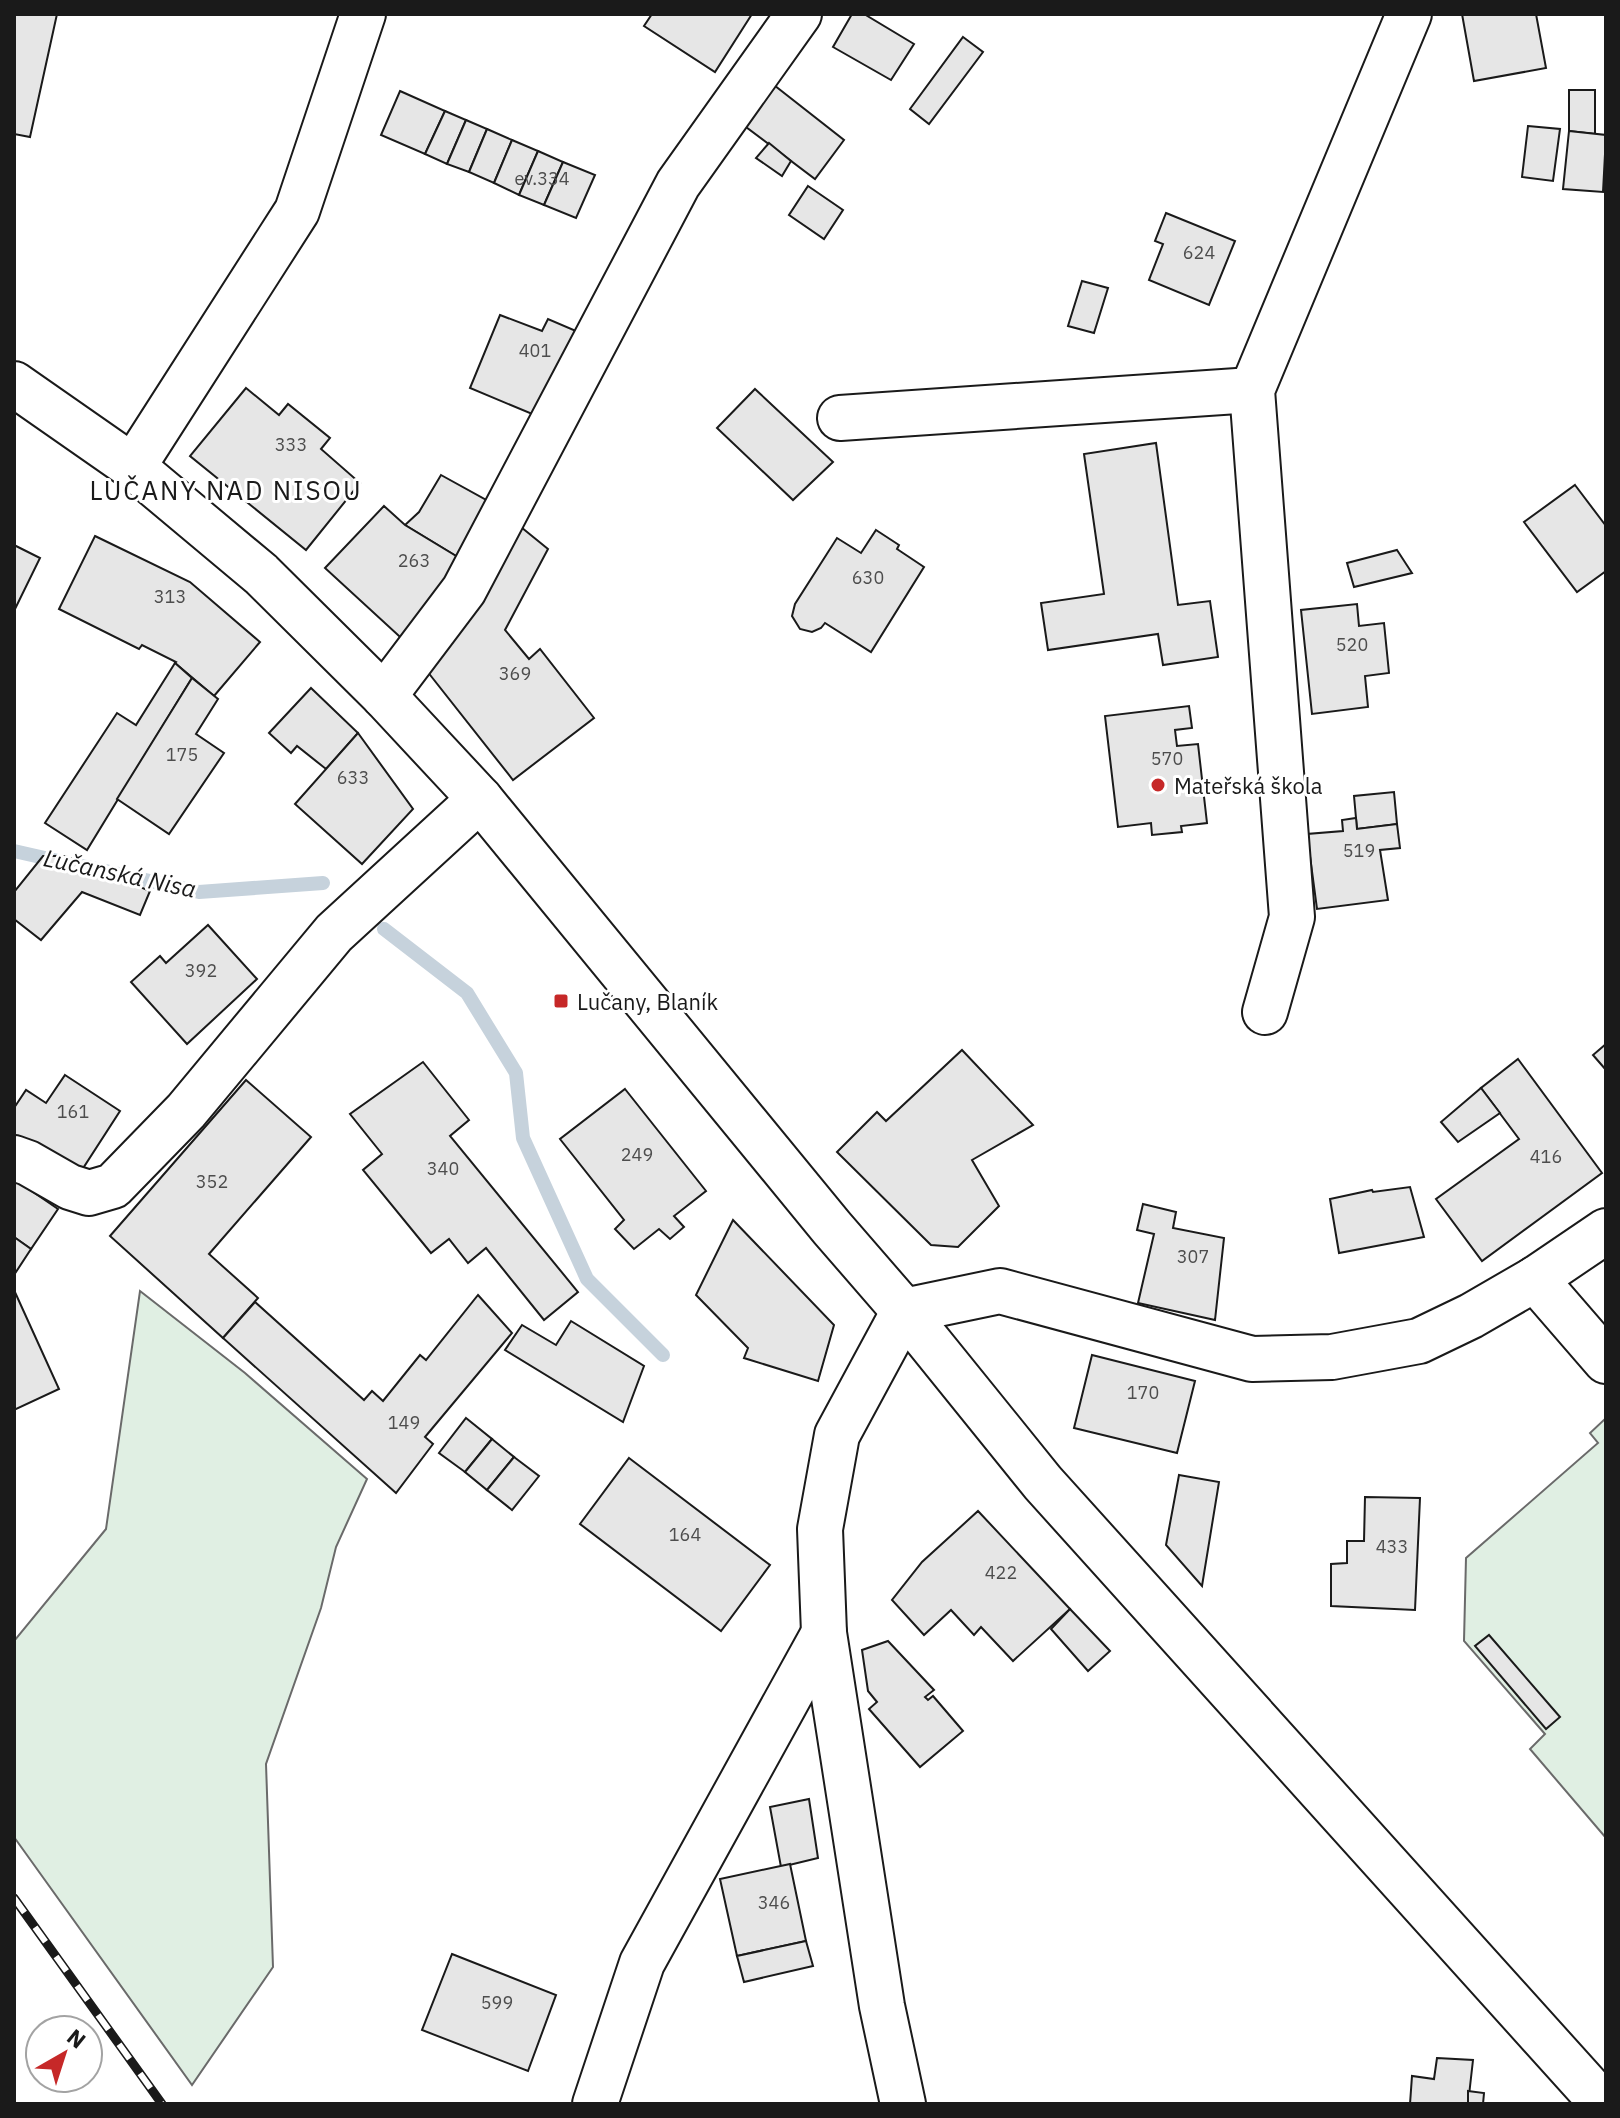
<svg xmlns="http://www.w3.org/2000/svg" width="1620" height="2118" viewBox="0 0 1620 2118" font-family="'IBM Plex Sans',sans-serif">
<rect width="100%" height="100%" fill="#fff"/>
<g fill="#e0efe3" stroke="#6a6a6a" stroke-width="2">
<path d="M 140,1291 L 245,1373 L 367,1479 L 336,1547 L 321,1608 L 266,1764 L 273,1967 L 192,2085 L 14,1837 L 14,1641 L 106,1529 Z"/>
<path d="M 1606,1418 L 1606,1838 L 1530,1749 L 1545,1734 L 1464,1641 L 1466,1558 L 1598,1443 L 1590,1433 Z"/>
</g>
<g fill="none" stroke-linecap="round" stroke-linejoin="round">
<g stroke="#c6d2dc" stroke-width="14">
<path d="M 14,851 L 58,861"/>
<path d="M 83,866 L 199,892 L 323,883"/>
<path d="M 384,929 L 467,993 L 516,1073 L 523,1138 L 587,1279 L 663,1355"/>
</g>
</g>
<g fill="#e6e6e6" stroke="#1a1a1a" stroke-width="2">
<path d="M 14,14 L 57,14 L 30,137 L 14,134 Z"/>
<path d="M 652,14 L 752,14 L 715,72 L 644,26 Z"/>
<path d="M 852,14 L 864,14 L 914,44 L 891,80 L 833,47 Z"/>
<path d="M 1462,14 L 1536,14 L 1546,68 L 1474,81 Z"/>
<path d="M 963,37 L 983,52 L 929,124 L 910,109 Z"/>
<path d="M 765,78 L 844,140 L 815,179 L 734,118 Z"/>
<path d="M 1569,90 L 1595,90 L 1595,134 L 1569,131 Z"/>
<path d="M 400,91 L 445,111 L 425,154 L 381,135 Z"/>
<path d="M 445,111 L 466,120 L 447,164 L 425,154 Z"/>
<path d="M 466,120 L 487,129 L 469,172 L 447,164 Z"/>
<path d="M 1528,126 L 1560,129 L 1553,181 L 1522,177 Z"/>
<path d="M 487,129 L 512,140 L 494,183 L 469,172 Z"/>
<path d="M 1569,131 L 1606,135 L 1603,192 L 1563,189 Z"/>
<path d="M 512,140 L 538,151 L 519,195 L 494,183 Z"/>
<path d="M 769,143 L 791,161 L 782,176 L 756,158 Z"/>
<path d="M 538,151 L 563,162 L 544,205 L 519,195 Z"/>
<path d="M 563,162 L 595,175 L 576,218 L 544,205 Z"/>
<path d="M 808,186 L 843,210 L 824,239 L 789,215 Z"/>
<path d="M 1166,213 L 1235,241 L 1209,305 L 1149,280 L 1163,244 L 1155,241 Z"/>
<path d="M 1082,281 L 1108,288 L 1094,333 L 1068,326 Z"/>
<path d="M 500,315 L 542,331 L 548,319 L 576,331 L 537,416 L 470,388 Z"/>
<path d="M 246,388 L 279,415 L 288,404 L 330,438 L 321,449 L 360,483 L 306,550 L 190,456 Z"/>
<path d="M 755,389 L 833,462 L 793,500 L 717,428 Z"/>
<path d="M 1156,443 L 1178,605 L 1210,601 L 1218,657 L 1163,665 L 1158,634 L 1048,650 L 1041,603 L 1104,594 L 1084,454 Z"/>
<path d="M 441,475 L 497,506 L 466,562 L 405,525 L 419,512 Z"/>
<path d="M 1575,485 L 1606,526 L 1606,571 L 1577,592 L 1524,522 Z"/>
<path d="M 384,506 L 405,525 L 466,562 L 411,647 L 325,568 Z"/>
<path d="M 516,523 L 548,549 L 505,630 L 529,659 L 540,649 L 594,718 L 513,780 L 427,671 Z"/>
<path d="M 876,530 L 899,545 L 897,549 L 924,567 L 871,652 L 825,623 L 821,628 L 812,632 L 800,629 L 792,616 L 795,604 L 837,538 L 861,553 Z"/>
<path d="M 95,536 L 190,582 L 260,642 L 214,696 L 175,663 L 176,662 L 142,645 L 139,649 L 59,609 Z"/>
<path d="M 14,545 L 40,558 L 14,611 Z"/>
<path d="M 1397,550 L 1412,573 L 1354,587 L 1347,563 Z"/>
<path d="M 1357,604 L 1359,626 L 1384,623 L 1389,673 L 1365,676 L 1368,707 L 1312,714 L 1301,610 Z"/>
<path d="M 175,663 L 192,678 L 87,850 L 45,823 L 117,713 L 136,725 Z"/>
<path d="M 192,678 L 218,699 L 196,734 L 224,753 L 169,834 L 117,799 Z"/>
<path d="M 311,688 L 358,733 L 326,769 L 297,746 L 291,753 L 269,733 Z"/>
<path d="M 1189,706 L 1192,728 L 1175,730 L 1177,746 L 1198,744 L 1207,823 L 1181,826 L 1182,832 L 1152,835 L 1151,823 L 1118,827 L 1105,716 Z"/>
<path d="M 358,733 L 413,809 L 362,864 L 295,804 Z"/>
<path d="M 1394,792 L 1397,824 L 1357,829 L 1354,796 Z"/>
<path d="M 1356,818 L 1357,829 L 1397,824 L 1400,848 L 1380,850 L 1388,900 L 1317,909 L 1307,834 L 1343,831 L 1342,820 Z"/>
<path d="M 43,856 L 65,856 L 150,891 L 140,915 L 82,892 L 41,940 L 14,919 L 14,892 Z"/>
<path d="M 208,925 L 257,979 L 187,1044 L 131,982 L 160,956 L 166,963 Z"/>
<path d="M 1606,1044 L 1606,1070 L 1593,1055 Z"/>
<path d="M 962,1050 L 1033,1125 L 972,1160 L 999,1206 L 958,1247 L 931,1245 L 837,1152 L 877,1112 L 886,1121 Z"/>
<path d="M 1518,1059 L 1602,1173 L 1482,1261 L 1436,1199 L 1519,1139 L 1481,1088 Z"/>
<path d="M 423,1062 L 469,1120 L 450,1136 L 578,1292 L 544,1320 L 486,1248 L 468,1263 L 449,1239 L 431,1253 L 363,1170 L 382,1154 L 350,1114 Z"/>
<path d="M 65,1075 L 120,1111 L 78,1176 L 14,1134 L 14,1108 L 26,1090 L 46,1103 Z"/>
<path d="M 246,1080 L 311,1137 L 209,1254 L 258,1298 L 223,1338 L 110,1236 Z"/>
<path d="M 1481,1088 L 1500,1113 L 1458,1142 L 1441,1122 Z"/>
<path d="M 625,1089 L 706,1191 L 674,1216 L 684,1227 L 670,1239 L 659,1229 L 634,1249 L 615,1229 L 624,1220 L 560,1139 Z"/>
<path d="M 14,1179 L 58,1209 L 31,1249 L 14,1237 Z"/>
<path d="M 1410,1187 L 1424,1237 L 1339,1253 L 1330,1199 L 1372,1190 L 1373,1192 Z"/>
<path d="M 1143,1204 L 1176,1212 L 1173,1228 L 1224,1238 L 1215,1320 L 1138,1303 L 1154,1234 L 1137,1230 Z"/>
<path d="M 733,1220 L 834,1325 L 818,1381 L 744,1358 L 748,1348 L 696,1295 Z"/>
<path d="M 14,1237 L 31,1249 L 14,1275 Z"/>
<path d="M 14,1290 L 59,1389 L 14,1410 Z"/>
<path d="M 478,1295 L 512,1333 L 425,1437 L 433,1444 L 396,1493 L 223,1338 L 255,1302 L 364,1400 L 372,1391 L 383,1401 L 420,1355 L 426,1360 Z"/>
<path d="M 571,1321 L 644,1366 L 623,1422 L 505,1350 L 522,1325 L 556,1345 Z"/>
<path d="M 1092,1355 L 1195,1381 L 1177,1453 L 1074,1428 Z"/>
<path d="M 466,1418 L 492,1439 L 465,1472 L 439,1453 Z"/>
<path d="M 492,1439 L 514,1457 L 487,1490 L 465,1472 Z"/>
<path d="M 514,1457 L 539,1476 L 512,1510 L 487,1490 Z"/>
<path d="M 629,1458 L 770,1565 L 721,1631 L 580,1524 Z"/>
<path d="M 1179,1475 L 1219,1482 L 1202,1586 L 1166,1545 Z"/>
<path d="M 1365,1497 L 1420,1498 L 1415,1610 L 1331,1606 L 1331,1564 L 1347,1563 L 1347,1541 L 1364,1541 Z"/>
<path d="M 978,1511 L 1070,1609 L 1013,1661 L 981,1627 L 974,1635 L 951,1610 L 924,1635 L 892,1600 L 922,1562 Z"/>
<path d="M 1070,1609 L 1110,1651 L 1088,1671 L 1051,1629 Z"/>
<path d="M 1489,1635 L 1560,1717 L 1546,1729 L 1475,1646 Z"/>
<path d="M 888,1641 L 934,1690 L 925,1697 L 928,1700 L 933,1696 L 963,1731 L 920,1767 L 869,1709 L 877,1702 L 868,1691 L 862,1650 Z"/>
<path d="M 809,1799 L 818,1858 L 781,1867 L 770,1807 Z"/>
<path d="M 790,1864 L 806,1941 L 737,1956 L 720,1879 Z"/>
<path d="M 806,1941 L 813,1966 L 744,1982 L 737,1956 Z"/>
<path d="M 452,1954 L 556,1995 L 528,2071 L 422,2030 Z"/>
<path d="M 1437,2058 L 1473,2060 L 1468,2104 L 1410,2104 L 1412,2076 L 1434,2079 Z"/>
<path d="M 1468,2091 L 1484,2093 L 1483,2104 L 1468,2104 Z"/>
</g>
<g fill="none" stroke-linecap="round" stroke-linejoin="round">
<defs>
<g id="minor">
<path d="M 840,418 L 1252,390"/>
<path d="M 133,467 L 297,211 L 363,14"/>
<path d="M 384,696 L 464,590 L 678,184 L 799,14"/>
<path d="M 1265,1012 L 1292,917 L 1252,390 L 1409,14"/>
<path d="M 14,1158 L 28,1163 L 70,1187 L 89,1193 L 113,1186 L 186,1111 L 334,933 L 480,799"/>
<path d="M 1535,1279 L 1606,1361"/>
<path d="M 595,2104 L 642,1963 L 824,1633"/>
<path d="M 903,2104 L 882,2006 L 824,1633 L 820,1529 L 837,1435 L 904,1311 L 1000,1291 L 1252,1359 L 1332,1357 L 1419,1341 L 1471,1316 L 1535,1279 L 1606,1231"/>
</g>
<path id="major" d="M 14,384 L 133,467 L 261,574 L 384,696 L 480,799 L 832,1228 L 904,1311 L 1043,1483 L 1603,2104"/>
</defs>
<use href="#minor" stroke="#1a1a1a" stroke-width="48"/>
<use href="#major" stroke="#1a1a1a" stroke-width="48"/>
<use href="#minor" stroke="#fff" stroke-width="44"/>
<use href="#major" stroke="#fff" stroke-width="44"/>
<defs>
<path id="rail" d="M 14,1898 L 162,2104"/>
</defs>
<use href="#rail" stroke="#1a1a1a" stroke-width="9"/>
<use href="#rail" stroke="#fff" stroke-width="6" stroke-dasharray="18" stroke-linecap="butt"/>
</g>
<g fill="#c62828" stroke="#fff" stroke-width="3">
<circle cx="1158" cy="785" r="8"/>
<rect x="553" y="993" width="16" height="16" rx="4"/>
</g>
<g text-anchor="middle" dominant-baseline="central" stroke-width="6" stroke-linejoin="round" paint-order="stroke">
<g font-size="18" fill="#4d4d4d">
<text x="542" y="178">ev.334</text>
<text x="1199" y="252">624</text>
<text x="535" y="350">401</text>
<text x="291" y="444">333</text>
<text x="414" y="560">263</text>
<text x="868" y="577">630</text>
<text x="170" y="596">313</text>
<text x="1352" y="644">520</text>
<text x="515" y="673">369</text>
<text x="182" y="754">175</text>
<text x="1167" y="758">570</text>
<text x="353" y="777">633</text>
<text x="1359" y="850">519</text>
<text x="201" y="970">392</text>
<text x="73" y="1111">161</text>
<text x="637" y="1154">249</text>
<text x="1546" y="1156">416</text>
<text x="443" y="1168">340</text>
<text x="212" y="1181">352</text>
<text x="1193" y="1256">307</text>
<text x="1143" y="1392">170</text>
<text x="404" y="1422">149</text>
<text x="685" y="1534">164</text>
<text x="1392" y="1546">433</text>
<text x="1001" y="1572">422</text>
<text x="774" y="1902">346</text>
<text x="497" y="2002">599</text>
</g>
<g font-size="22" fill="#1a1a1a" stroke="#fff" text-anchor="start">
<text x="1174" y="785">Mateřská škola</text>
<text x="577" y="1001">Lučany, Blaník</text>
</g>
<g font-size="24" font-style="italic" fill="#1a1a1a" stroke="#fff">
<text transform="translate(120 873) rotate(12)">Lučanská Nisa</text>
</g>
<g font-size="26" letter-spacing="2" fill="#1a1a1a" stroke="#fff">
<text x="226" y="490">LUČANY NAD NISOU</text>
</g>
</g>
<rect width="1620" height="2118" fill="none" stroke="#1a1a1a" stroke-width="32"/>
<g transform="translate(64 2054) rotate(39)"><circle r="38" fill="#ffffff" stroke="#a3a3a3" stroke-width="2"/>
<path d="M0-6L14 30L0 20L-14 30Z" fill="#c62828"/>
<text y="-12" font-size="22" font-weight="bold" text-anchor="middle" fill="#1a1a1a">N</text>
</g>
</svg>
